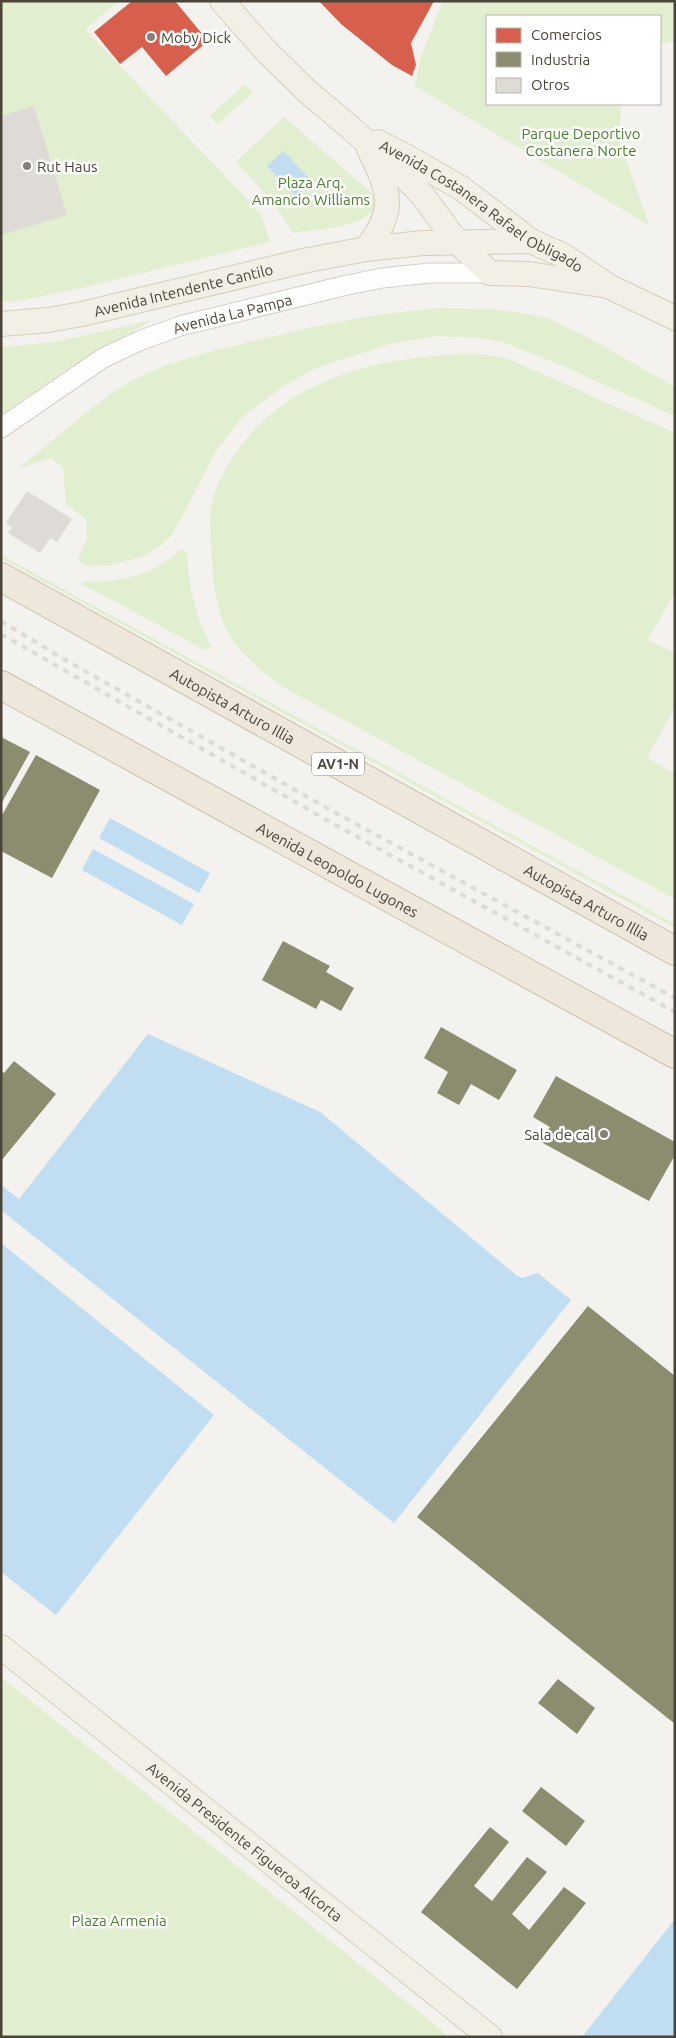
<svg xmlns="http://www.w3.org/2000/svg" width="676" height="2038" viewBox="0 0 676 2038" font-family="Ubuntu,sans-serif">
<rect width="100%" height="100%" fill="#f4f2ee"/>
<g fill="#e1eecf">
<path d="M 1,1 L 119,1 L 85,29 L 261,214 L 270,242 L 81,288 L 14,302 L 1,301 Z"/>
<path d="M 443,1 L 675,1 L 675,40 L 660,45 L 660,16 L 487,16 L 487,104 L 621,104 L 619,139 L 649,225 L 415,86 L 421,57 Z"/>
<path d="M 245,84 L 253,93 L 217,124 L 210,116 Z"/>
<path d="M 284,117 L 374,195 C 387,227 312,230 293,233 L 274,203 L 236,162 Z"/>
<path d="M 440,308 L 487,309 L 523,313 L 550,319 L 589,338 L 675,387 L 675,416 L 558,364 L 503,342 L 482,338 L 436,336 L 390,344 L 316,368 L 285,385 L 242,417 L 216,451 L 181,519 L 170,537 L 159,547 L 145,556 L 111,565 L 86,566 L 78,560 L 87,538 L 86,519 L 66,504 L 63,468 L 51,458 L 19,468 L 93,407 L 127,383 L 163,366 L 217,350 L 303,329 L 376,315 Z"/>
<path d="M 152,320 L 69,368 L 1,415 L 1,347 L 55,342 Z"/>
<path d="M 462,354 L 488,355 L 509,359 L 675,433 L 675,592 L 648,640 L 675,653 L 675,707 L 647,758 L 675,774 L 675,899 L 283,687 C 264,673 241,655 229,634 C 218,615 212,579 212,557 C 211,541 209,524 211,508 C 214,488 226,467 238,450 C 291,377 377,358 462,354 Z"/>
<path d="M 181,549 L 187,554 C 188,585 196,620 212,647 L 205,650 L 82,584 L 84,581 C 118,584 157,574 181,549 Z"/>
<path d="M 1,555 L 675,924 L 675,928 L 1,558 Z"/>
<path d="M 1,1677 L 439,2028 L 448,2037 L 1,2037 Z"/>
</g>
<g fill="#c0ddf1">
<path d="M 283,151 L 312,181 L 296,197 L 267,166 Z"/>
<path d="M 110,818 L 210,873 L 199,893 L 99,838 Z"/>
<path d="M 93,849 L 194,904 L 182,925 L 82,870 Z"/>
<path d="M 148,1034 L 320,1112 L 516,1275 L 522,1278 L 538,1273 L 571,1300 L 394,1523 L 1,1210 L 1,1185 L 19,1199 Z"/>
<path d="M 1,1243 L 214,1415 L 56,1615 L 1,1572 Z"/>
<path d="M 675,1919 L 675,2037 L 582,2037 Z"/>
</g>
<g fill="#d6604d">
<path d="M 132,1 L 175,1 L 208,41 L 166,76 L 142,47 L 120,64 L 94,32 Z"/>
<path d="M 319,1 L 434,1 L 411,43 L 416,65 L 412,76 L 392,65 L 341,24 Z"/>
</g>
<g fill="#8c8c6e">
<path d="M 1,737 L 30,752 L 1,804 Z"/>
<path d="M 36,755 L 100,790 L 52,878 L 1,851 L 1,817 Z"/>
<path d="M 283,941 L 330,966 L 326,972 L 354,988 L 341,1011 L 321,1000 L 316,1009 L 262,980 Z"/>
<path d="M 441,1027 L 517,1070 L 499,1100 L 471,1084 L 459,1105 L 437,1093 L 448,1072 L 424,1058 Z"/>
<path d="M 14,1061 L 56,1094 L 1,1161 L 1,1071 L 4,1073 Z"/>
<path d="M 556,1076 L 675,1142 L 675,1155 L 649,1201 L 541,1142 L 550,1127 L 533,1117 Z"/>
<path d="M 588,1306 L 675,1376 L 675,1724 L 417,1517 Z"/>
<path d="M 558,1679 L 595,1708 L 577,1734 L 538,1703 Z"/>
<path d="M 541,1787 L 585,1821 L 566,1846 L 522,1811 Z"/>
<path d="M 490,1827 L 509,1842 L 474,1886 L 492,1901 L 527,1857 L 547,1872 L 512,1914 L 529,1930 L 564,1887 L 586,1903 L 517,1989 L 421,1912 Z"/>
</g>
<g fill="#dedbd6">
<path d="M 34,106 L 67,215 L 1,235 L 1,116 Z"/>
<path d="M 27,491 L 72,519 L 57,542 L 50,538 L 40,553 L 8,533 L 12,527 L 6,523 Z"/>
</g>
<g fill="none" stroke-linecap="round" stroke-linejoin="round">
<defs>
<g id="minor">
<path id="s1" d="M 1,428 L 103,358 L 139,341 L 180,326 L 343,286 L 382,278 L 430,273 L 490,273"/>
</g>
<g id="major">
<path d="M 222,1 L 266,51 L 309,93 L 352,129 L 407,179 L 423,196 L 457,242 L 490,273 L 529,274 L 608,286"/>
<path id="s2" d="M 378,142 L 407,157 L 461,188 L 531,241 L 564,256 L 608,286 L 675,318"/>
<path d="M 366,249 C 397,209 390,192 369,149"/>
<path id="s3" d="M 1,324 L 48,320 L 82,314 L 303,261 L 366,249 L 423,243 L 531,241"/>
<path id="s4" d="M 1,1647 L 490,2037"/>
</g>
<g id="highway">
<path id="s5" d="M 1,577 L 675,951"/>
<path id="s6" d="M 1,685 L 675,1054"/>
</g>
</defs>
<use href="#minor" stroke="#d2d0cb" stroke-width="21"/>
<use href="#major" stroke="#d6cebb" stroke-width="26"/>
<use href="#highway" stroke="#ccbfa9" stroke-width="30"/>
<use href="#minor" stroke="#fdfdfc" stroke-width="19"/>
<use href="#major" stroke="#f2efe6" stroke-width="24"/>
<use href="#highway" stroke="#ede8db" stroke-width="28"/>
<g stroke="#dbdbda" stroke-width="4" stroke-dasharray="6 6" stroke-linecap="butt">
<path d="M 1,621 L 62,658 L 336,813 L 675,998"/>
<path d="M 1,634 L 325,819 L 675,1012"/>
</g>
</g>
<g fill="#868178" stroke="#fff" stroke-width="2">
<circle cx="151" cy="37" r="5"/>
<circle cx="27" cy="166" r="5"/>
<circle cx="604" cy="1134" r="5"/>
</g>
<g text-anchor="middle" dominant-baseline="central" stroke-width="5" stroke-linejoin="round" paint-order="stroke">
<rect fill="#fff" stroke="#817c74" stroke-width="1" x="312" y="752.5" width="52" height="23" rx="4"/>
<g font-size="14" font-weight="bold" fill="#4b4439">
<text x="338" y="764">AV1-N</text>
</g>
<g font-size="15" fill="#4b4439" stroke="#fff" text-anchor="start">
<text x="161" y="37">Moby Dick</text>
<text x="37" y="166">Rut Haus</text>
<text x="594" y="1134" text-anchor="end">Sala de cal</text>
</g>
<g font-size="15" fill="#4a7f2a" stroke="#fff">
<text x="581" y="133">Parque Deportivo<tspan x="581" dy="17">Costanera Norte</tspan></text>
<text x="311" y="182">Plaza Arq.<tspan x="311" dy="17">Amancio Williams</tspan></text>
<text x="119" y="1920">Plaza Armenia</text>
</g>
<g font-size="15" fill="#4b4439" stroke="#fff">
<text stroke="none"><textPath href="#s2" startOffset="122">Avenida Costanera Rafael Obligado</textPath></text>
<text stroke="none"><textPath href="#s3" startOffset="186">Avenida Intendente Cantilo</textPath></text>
<text stroke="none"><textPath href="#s1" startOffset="261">Avenida La Pampa</textPath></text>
<text stroke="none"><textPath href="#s5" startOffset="265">Autopista Arturo Illia</textPath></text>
<text stroke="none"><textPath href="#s6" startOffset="384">Avenida Leopoldo Lugones</textPath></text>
<text stroke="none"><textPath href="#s5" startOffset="670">Autopista Arturo Illia</textPath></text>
<text stroke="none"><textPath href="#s4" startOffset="312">Avenida Presidente Figueroa Alcorta</textPath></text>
</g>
</g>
<rect width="676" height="2038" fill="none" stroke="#4b4439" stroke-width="5"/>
<rect x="486" y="15" width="175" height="90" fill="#ffffff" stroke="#b7b4b0"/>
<rect x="496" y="28" width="25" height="15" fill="#d6604d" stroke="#b7b4b0"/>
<text x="531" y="40" font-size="15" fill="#4b4439">Comercios</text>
<rect x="496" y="52" width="25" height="15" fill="#8c8c6e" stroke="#b7b4b0"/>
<text x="531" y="65" font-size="15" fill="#4b4439">Industria</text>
<rect x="496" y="78" width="25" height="15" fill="#dedbd6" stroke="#b7b4b0"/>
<text x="531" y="90" font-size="15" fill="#4b4439">Otros</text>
</svg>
